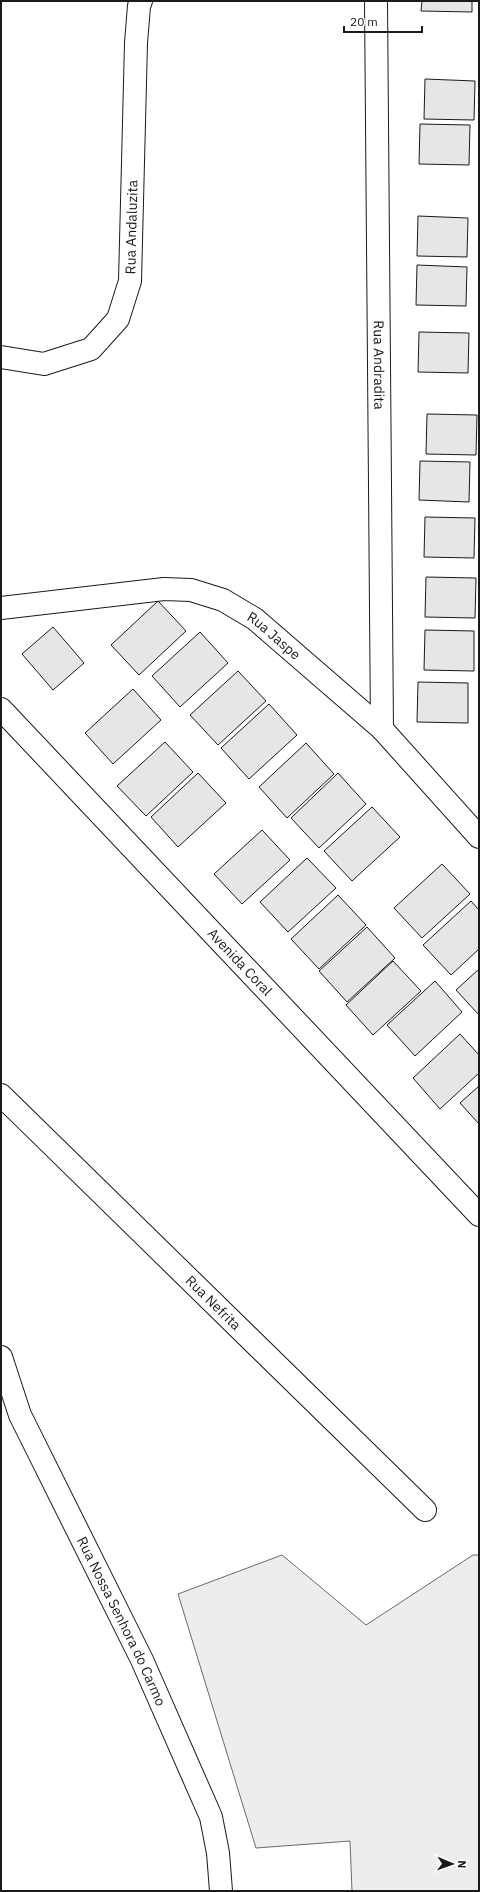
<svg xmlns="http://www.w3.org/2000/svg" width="480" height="1892" viewBox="0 0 480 1892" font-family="'IBM Plex Sans',sans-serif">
<rect width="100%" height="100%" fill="#fff"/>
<path fill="#ededed" stroke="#6a6a6a" d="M 282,1555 L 366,1625 L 473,1555 L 479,1555 L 479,1891 L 352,1891 L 350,1841 L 256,1848 L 178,1594 Z"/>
<g fill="#e6e6e6" stroke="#1a1a1a">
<path d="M 422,1 L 472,1 L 472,12 L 421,11 Z"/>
<path d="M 425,79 L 475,81 L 474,120 L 424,119 Z"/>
<path d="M 420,124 L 470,125 L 469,165 L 419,164 Z"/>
<path d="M 418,216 L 468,218 L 467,257 L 417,256 Z"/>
<path d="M 417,265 L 467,267 L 466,306 L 416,305 Z"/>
<path d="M 419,332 L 469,333 L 468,373 L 418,372 Z"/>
<path d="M 427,414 L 477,415 L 476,455 L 426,454 Z"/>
<path d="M 420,461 L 470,462 L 469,502 L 419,500 Z"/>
<path d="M 425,517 L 475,518 L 474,558 L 424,557 Z"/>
<path d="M 426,577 L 476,578 L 475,618 L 425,617 Z"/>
<path d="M 158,601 L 186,631 L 139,675 L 111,645 Z"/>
<path d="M 53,627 L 84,663 L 53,690 L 22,654 Z"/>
<path d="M 425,630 L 474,631 L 474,671 L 424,670 Z"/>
<path d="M 200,632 L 228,663 L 180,707 L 152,676 Z"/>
<path d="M 238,671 L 266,701 L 218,745 L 190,715 Z"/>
<path d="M 418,682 L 468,683 L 468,723 L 417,722 Z"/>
<path d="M 133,689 L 161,720 L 113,764 L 85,733 Z"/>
<path d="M 269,704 L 297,735 L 249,779 L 221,748 Z"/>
<path d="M 165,742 L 193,772 L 146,816 L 117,786 Z"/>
<path d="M 306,743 L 334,774 L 287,818 L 259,787 Z"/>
<path d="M 198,773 L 226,803 L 178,847 L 151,817 Z"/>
<path d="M 338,773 L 366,804 L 319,848 L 291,818 Z"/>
<path d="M 372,807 L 400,837 L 352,881 L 324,851 Z"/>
<path d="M 262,830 L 290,860 L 242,904 L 214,874 Z"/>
<path d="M 307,858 L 336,888 L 288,932 L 260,902 Z"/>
<path d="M 442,864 L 470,894 L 422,938 L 394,908 Z"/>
<path d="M 338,895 L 366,925 L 319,969 L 291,939 Z"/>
<path d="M 471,901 L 479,910 L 479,949 L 451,975 L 423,945 Z"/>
<path d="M 367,927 L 395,958 L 347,1002 L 319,971 Z"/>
<path d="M 393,961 L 421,991 L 373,1035 L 346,1005 Z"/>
<path d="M 479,969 L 479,1015 L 456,990 Z"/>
<path d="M 435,981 L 462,1012 L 415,1056 L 387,1025 Z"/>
<path d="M 460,1034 L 479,1055 L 479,1073 L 440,1109 L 413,1078 Z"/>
<path d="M 479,1086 L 479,1124 L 460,1103 Z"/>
</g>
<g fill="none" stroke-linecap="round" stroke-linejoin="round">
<defs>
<g id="minor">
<path id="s1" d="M 376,1 L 382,729"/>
<path id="s2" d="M 1,357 L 44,364 L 91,349 L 118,319 L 130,281 L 136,43 L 139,6 L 141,1"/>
<path id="s3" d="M 1,608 L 164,589 L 191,590 L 223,600 L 255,619 L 382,729 L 479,837"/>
<path id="s4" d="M 1,709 L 479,1215"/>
<path id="s5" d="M 1,1095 L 425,1510"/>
<path id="s6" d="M 1,1357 L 20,1415 L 142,1660 L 211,1817 L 218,1853 L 221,1891"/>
</g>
</defs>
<use href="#minor" stroke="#1a1a1a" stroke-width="24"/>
<use href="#minor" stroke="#fff" stroke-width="22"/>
</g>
<g text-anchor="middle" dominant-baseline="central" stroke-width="3" stroke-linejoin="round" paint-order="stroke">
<g font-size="14" fill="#1a1a1a" stroke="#fff">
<text stroke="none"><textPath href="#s2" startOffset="227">Rua Andaluzita</textPath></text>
<text stroke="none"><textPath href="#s1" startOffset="364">Rua Andradita</textPath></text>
<text stroke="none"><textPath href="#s3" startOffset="287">Rua Jaspe</textPath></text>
<text stroke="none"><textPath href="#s4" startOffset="348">Avenida Coral</textPath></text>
<text stroke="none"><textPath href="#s5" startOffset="297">Rua Nefrita</textPath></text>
<text stroke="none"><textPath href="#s6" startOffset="291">Rua Nossa Senhora do Carmo</textPath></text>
</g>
</g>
<rect width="480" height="1892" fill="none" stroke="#1a1a1a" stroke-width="4"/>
<g transform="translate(452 1864) rotate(92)" stroke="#ffffff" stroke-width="3" paint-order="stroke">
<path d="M0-3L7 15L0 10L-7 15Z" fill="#1a1a1a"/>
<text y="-6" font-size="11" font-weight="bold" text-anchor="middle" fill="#1a1a1a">N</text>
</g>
<path d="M344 26v6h78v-6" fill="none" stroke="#1a1a1a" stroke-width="2"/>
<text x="350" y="26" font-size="12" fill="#1a1a1a" stroke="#ffffff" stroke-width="3" paint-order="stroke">20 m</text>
</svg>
